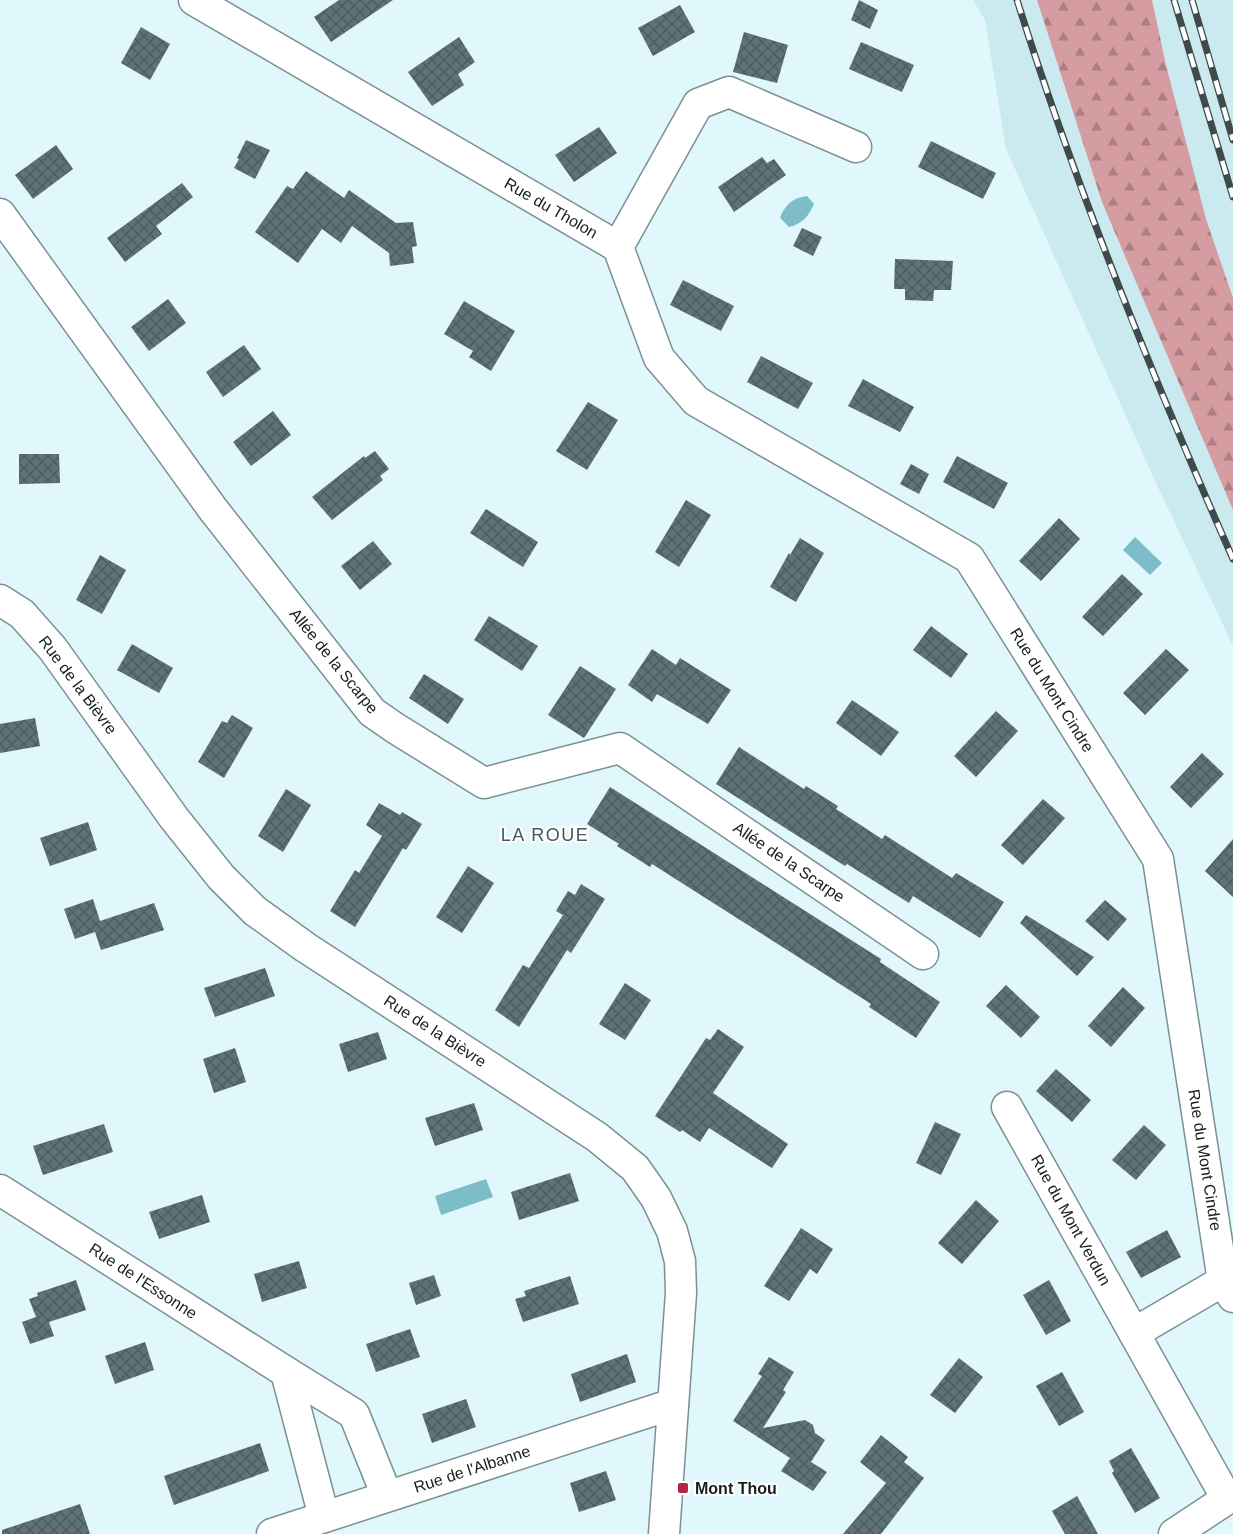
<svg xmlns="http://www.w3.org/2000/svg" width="1233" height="1534" viewBox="0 0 1233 1534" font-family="Helvetica,sans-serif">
<defs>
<pattern id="forest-firs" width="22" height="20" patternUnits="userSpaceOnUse" patternTransform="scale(1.5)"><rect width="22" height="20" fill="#d59ca1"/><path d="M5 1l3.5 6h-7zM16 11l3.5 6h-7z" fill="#ac7f83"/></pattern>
<pattern id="building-cross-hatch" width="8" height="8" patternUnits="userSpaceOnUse" patternTransform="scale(1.5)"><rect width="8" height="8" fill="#5f7277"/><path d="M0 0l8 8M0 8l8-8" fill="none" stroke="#4d5d61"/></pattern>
</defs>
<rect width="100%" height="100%" fill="#e0f7fc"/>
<path fill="#caeaf0" d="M 973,0 L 1233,0 L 1233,646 L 1156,483 L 1006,149 L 985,20 Z"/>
<path fill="url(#forest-firs)" d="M 1037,0 L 1152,0 L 1166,65 L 1206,219 L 1233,298 L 1233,510 L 1102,202 Z"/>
<g fill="#7dbdca">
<path d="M 807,196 L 814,204 C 809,216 802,224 789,227 L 780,218 C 785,204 793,198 807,196 Z"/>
<path d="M 1135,537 L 1162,563 L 1150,575 L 1123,550 Z"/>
<path d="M 486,1179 L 493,1197 L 441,1215 L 435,1196 Z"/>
</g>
<g fill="url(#building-cross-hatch)">
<path d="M 339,0 L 393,0 L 331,42 L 314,17 Z"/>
<path d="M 859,0 L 878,10 L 870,29 L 851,20 Z"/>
<path d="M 680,5 L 695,32 L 653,56 L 638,28 Z"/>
<path d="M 141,27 L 170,44 L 150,80 L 121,63 Z"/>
<path d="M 744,32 L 788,45 L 777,83 L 733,72 Z"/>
<path d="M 459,37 L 475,62 L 458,74 L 464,85 L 432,106 L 408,72 Z"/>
<path d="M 861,42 L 914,65 L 902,92 L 849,69 Z"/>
<path d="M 599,127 L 617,153 L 574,182 L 555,155 Z"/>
<path d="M 246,140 L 270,150 L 255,179 L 234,168 L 239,159 L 237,158 Z"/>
<path d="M 931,141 L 996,173 L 983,199 L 918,167 Z"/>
<path d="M 56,145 L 73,169 L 33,199 L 15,175 Z"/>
<path d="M 762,157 L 767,163 L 774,159 L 786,175 L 734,212 L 718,187 Z"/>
<path d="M 306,171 L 344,198 L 349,190 L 396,223 L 413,222 L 417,246 L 412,247 L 414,263 L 390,266 L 389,253 L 352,226 L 341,243 L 322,229 L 298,263 L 255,232 L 287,186 L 293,189 Z"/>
<path d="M 182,183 L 193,197 L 156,226 L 162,234 L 125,262 L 107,238 Z"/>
<path d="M 802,228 L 822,237 L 813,256 L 793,246 Z"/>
<path d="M 895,259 L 953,261 L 951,290 L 934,290 L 933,301 L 905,300 L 905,289 L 894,289 Z"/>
<path d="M 683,280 L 734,306 L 721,331 L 670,305 Z"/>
<path d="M 168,299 L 186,323 L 149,351 L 131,327 Z"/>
<path d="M 464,301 L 515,331 L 491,371 L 469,357 L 473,351 L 444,334 Z"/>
<path d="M 244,345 L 261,369 L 223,397 L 206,372 Z"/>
<path d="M 761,356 L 813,383 L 798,409 L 747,382 Z"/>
<path d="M 863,379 L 914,407 L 900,432 L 848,406 Z"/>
<path d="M 588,402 L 618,420 L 587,470 L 556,451 Z"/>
<path d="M 273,411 L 291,435 L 251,466 L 233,442 Z"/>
<path d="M 375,451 L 389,469 L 380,476 L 383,480 L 332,520 L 312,497 L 364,456 L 365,458 Z"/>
<path d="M 19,454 L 59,454 L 60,483 L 19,484 Z"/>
<path d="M 957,456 L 1008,483 L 994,509 L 943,482 Z"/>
<path d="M 911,464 L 929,474 L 919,494 L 900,484 Z"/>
<path d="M 686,500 L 711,515 L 679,567 L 655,552 Z"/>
<path d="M 486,509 L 538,542 L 523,567 L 470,533 Z"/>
<path d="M 1059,518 L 1080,539 L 1041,581 L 1019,561 Z"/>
<path d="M 800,538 L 824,553 L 796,602 L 770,587 L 789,553 L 790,555 Z"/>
<path d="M 373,541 L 392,564 L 360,590 L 341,566 Z"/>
<path d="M 100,555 L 126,570 L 102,614 L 76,600 Z"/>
<path d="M 1122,574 L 1143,594 L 1103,636 L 1082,617 Z"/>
<path d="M 489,616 L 538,646 L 522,671 L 474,640 Z"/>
<path d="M 931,626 L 968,654 L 951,678 L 913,650 Z"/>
<path d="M 132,644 L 173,668 L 159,693 L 117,670 Z"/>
<path d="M 652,649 L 676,665 L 680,658 L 731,690 L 708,724 L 657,694 L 652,702 L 628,685 Z"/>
<path d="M 1166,649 L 1189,670 L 1145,715 L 1123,693 Z"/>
<path d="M 580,666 L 616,689 L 584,738 L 548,715 Z"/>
<path d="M 424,674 L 464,699 L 448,724 L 409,698 Z"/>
<path d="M 852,700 L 899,732 L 881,756 L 836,723 Z"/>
<path d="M 996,711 L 1018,731 L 976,777 L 954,756 Z"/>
<path d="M 232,715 L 253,728 L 224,778 L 198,762 L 222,721 L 227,723 Z"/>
<path d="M 35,718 L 40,746 L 0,753 L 0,724 Z"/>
<path d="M 739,747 L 804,789 L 806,786 L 838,806 L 836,809 L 882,839 L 885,835 L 952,878 L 956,873 L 1004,902 L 980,938 L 913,896 L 909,903 L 847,864 L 845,866 L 716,784 Z"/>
<path d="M 1202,753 L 1224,774 L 1191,808 L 1170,787 Z"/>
<path d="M 610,787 L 881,959 L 880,962 L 940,1002 L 916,1038 L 869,1007 L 871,1004 L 795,955 L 652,864 L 650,867 L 617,846 L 619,844 L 587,824 Z"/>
<path d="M 286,789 L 311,805 L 283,852 L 258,836 Z"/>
<path d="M 1043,799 L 1065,818 L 1023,865 L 1001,845 Z"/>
<path d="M 379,803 L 400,815 L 402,812 L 422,824 L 406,850 L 403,848 L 355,927 L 330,911 L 355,870 L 359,873 L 382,836 L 366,825 Z"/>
<path d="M 88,822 L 97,850 L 50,866 L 40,838 Z"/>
<path d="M 1233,839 L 1233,897 L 1205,871 Z"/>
<path d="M 468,866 L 494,883 L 462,933 L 436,917 Z"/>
<path d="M 581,884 L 605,899 L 571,953 L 567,950 L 519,1027 L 495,1010 L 523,965 L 529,968 L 563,915 L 556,911 L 568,891 L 575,895 Z"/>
<path d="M 93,899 L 100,921 L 154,903 L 164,930 L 101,950 L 95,932 L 75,939 L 64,909 Z"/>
<path d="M 1105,900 L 1127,919 L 1108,941 L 1085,921 Z"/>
<path d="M 1026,915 L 1073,944 L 1094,957 L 1077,976 L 1020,923 Z"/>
<path d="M 265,968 L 275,996 L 215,1017 L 204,988 Z"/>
<path d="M 625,983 L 651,1000 L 625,1040 L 599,1024 Z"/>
<path d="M 1006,985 L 1040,1017 L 1021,1038 L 986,1006 Z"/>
<path d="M 1123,987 L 1145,1008 L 1111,1047 L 1088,1026 Z"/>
<path d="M 718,1029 L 744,1047 L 713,1093 L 788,1144 L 772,1168 L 709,1128 L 700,1142 L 682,1130 L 680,1132 L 655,1116 L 706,1038 L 710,1040 Z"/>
<path d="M 378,1032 L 387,1059 L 348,1072 L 339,1044 Z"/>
<path d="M 235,1048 L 246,1082 L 214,1093 L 203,1059 Z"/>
<path d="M 1056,1069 L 1091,1100 L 1072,1122 L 1036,1091 Z"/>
<path d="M 474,1103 L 483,1130 L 435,1146 L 425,1118 Z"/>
<path d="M 935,1122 L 961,1134 L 941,1175 L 916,1163 Z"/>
<path d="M 104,1124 L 113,1152 L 43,1175 L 33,1146 Z"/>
<path d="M 1144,1125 L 1166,1145 L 1136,1180 L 1112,1160 Z"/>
<path d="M 570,1173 L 579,1201 L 519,1220 L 511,1192 Z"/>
<path d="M 202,1195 L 210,1222 L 159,1239 L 149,1212 Z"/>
<path d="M 976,1200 L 999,1221 L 962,1264 L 938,1243 Z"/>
<path d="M 801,1228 L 833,1249 L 817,1274 L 810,1269 L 789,1301 L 764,1286 Z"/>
<path d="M 1167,1230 L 1181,1257 L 1141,1278 L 1126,1252 Z"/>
<path d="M 299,1261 L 307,1288 L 262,1302 L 254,1274 Z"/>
<path d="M 434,1275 L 441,1296 L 416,1305 L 409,1283 Z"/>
<path d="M 570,1276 L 579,1304 L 523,1322 L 515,1299 L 526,1296 L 524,1291 Z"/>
<path d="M 76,1280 L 86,1310 L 49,1322 L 54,1336 L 30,1344 L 22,1322 L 36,1317 L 29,1299 L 38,1296 L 37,1293 Z"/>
<path d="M 1049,1280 L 1071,1321 L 1046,1335 L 1023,1295 Z"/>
<path d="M 410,1329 L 420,1357 L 376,1372 L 366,1344 Z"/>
<path d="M 145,1342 L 154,1370 L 115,1384 L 105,1356 Z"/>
<path d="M 627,1354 L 636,1382 L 580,1402 L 571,1374 Z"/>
<path d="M 769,1357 L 794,1372 L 783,1390 L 786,1392 L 763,1428 L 805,1420 L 813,1425 L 815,1433 L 825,1440 L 811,1462 L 827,1472 L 813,1491 L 781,1471 L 790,1458 L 733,1421 L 762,1376 L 758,1374 Z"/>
<path d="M 959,1358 L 983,1377 L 955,1413 L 930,1395 Z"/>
<path d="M 1062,1372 L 1084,1412 L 1059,1426 L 1036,1386 Z"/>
<path d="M 466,1399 L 476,1427 L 432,1443 L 422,1414 Z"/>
<path d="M 881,1435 L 908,1457 L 904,1462 L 924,1478 L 881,1534 L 843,1534 L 886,1483 L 860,1462 Z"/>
<path d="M 260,1443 L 269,1471 L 174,1505 L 164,1476 Z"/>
<path d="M 1131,1448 L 1160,1498 L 1135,1513 L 1112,1473 L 1114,1471 L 1109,1461 Z"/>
<path d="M 606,1471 L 616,1500 L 579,1512 L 570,1483 Z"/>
<path d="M 1077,1496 L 1098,1534 L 1065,1534 L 1052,1511 Z"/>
<path d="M 80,1504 L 90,1534 L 2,1534 L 2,1530 Z"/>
</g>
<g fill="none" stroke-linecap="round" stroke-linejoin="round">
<defs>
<g id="minor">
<path d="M 194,0 L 618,247 L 698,104 L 729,92 L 856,147"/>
<path d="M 0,214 L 212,508 L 372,712 L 395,728 L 484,783 L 620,748 L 923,954"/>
<path d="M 618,247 L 659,358 L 696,401 L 969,558 L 1158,859 L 1223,1281 L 1233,1297"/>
<path d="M 0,600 L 22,614 L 53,649 L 174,818 L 221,877 L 255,911 L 305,947 L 597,1137 L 635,1168 L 656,1198 L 672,1231 L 680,1261 L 681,1293 L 664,1534"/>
<path d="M 1007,1107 L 1134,1333"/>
<path d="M 0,1190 L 286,1372 L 354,1414 L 387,1496"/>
<path d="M 1223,1281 L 1134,1333 L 1227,1499"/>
<path d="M 286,1372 L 324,1517"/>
<path d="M 272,1534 L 673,1404"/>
<path d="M 1174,1534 L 1233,1495"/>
</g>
</defs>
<use href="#minor" stroke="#7c9195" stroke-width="33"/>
<use href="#minor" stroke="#fff" stroke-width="30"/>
<defs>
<g id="rail">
<path d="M 1017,0 C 1077,191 1152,376 1233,559"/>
<path d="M 1174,0 L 1233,197"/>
<path d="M 1192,0 L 1233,140"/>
</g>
</defs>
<use href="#rail" stroke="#3f4a4c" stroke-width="7"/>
<use href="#rail" stroke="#fff" stroke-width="4.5" stroke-dasharray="14" stroke-linecap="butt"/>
</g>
<rect fill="#b62548" stroke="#fff" stroke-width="2" x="677" y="1482" width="12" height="12" rx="3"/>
<g text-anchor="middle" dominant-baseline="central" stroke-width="4.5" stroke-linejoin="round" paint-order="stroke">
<g font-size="16" fill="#161e1f" stroke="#fff">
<text transform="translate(551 208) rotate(30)">Rue du Tholon</text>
<text transform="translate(334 661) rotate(51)">Allée de la Scarpe</text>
<text transform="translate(78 685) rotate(53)">Rue de la Bièvre</text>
<text transform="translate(1052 690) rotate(58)">Rue du Mont Cindre</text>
<text transform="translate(789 862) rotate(34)">Allée de la Scarpe</text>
<text transform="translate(435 1031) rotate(33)">Rue de la Bièvre</text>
<text transform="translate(1205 1160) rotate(81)">Rue du Mont Cindre</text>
<text transform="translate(1071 1220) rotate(61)">Rue du Mont Verdun</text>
<text transform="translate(143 1281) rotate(33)">Rue de l'Essonne</text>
<text transform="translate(472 1469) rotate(-18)">Rue de l'Albanne</text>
</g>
<g font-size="16" font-weight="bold" fill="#161e1f" stroke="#fff" text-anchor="start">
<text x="695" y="1488">Mont Thou</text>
</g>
<g font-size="18" letter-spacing="1.5" fill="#45585c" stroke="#fff">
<text x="545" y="835">LA ROUE</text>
</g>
</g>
</svg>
